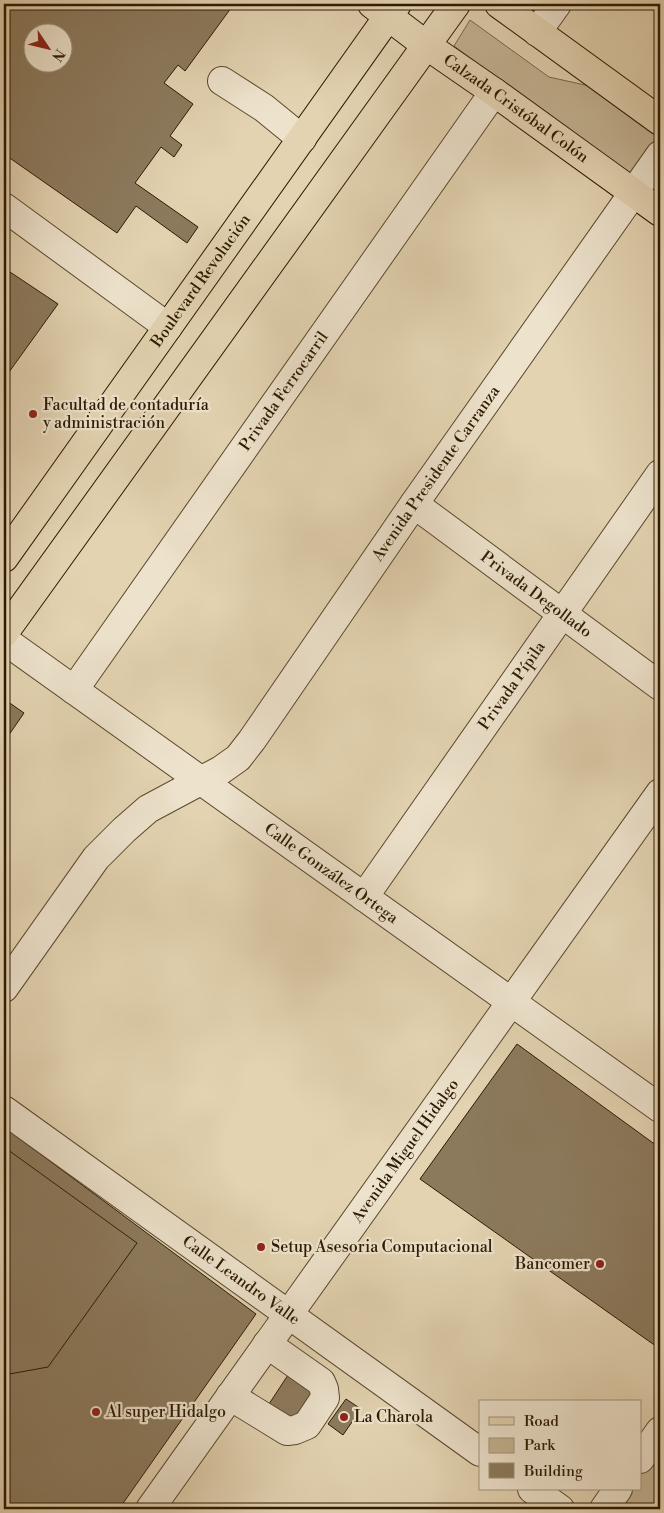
<svg xmlns="http://www.w3.org/2000/svg" width="664" height="1513" viewBox="0 0 664 1513" font-family="'Libre Bodoni',serif">
<rect width="100%" height="100%" fill="#e3d3b1"/>
<filter id="stains"><feTurbulence type="fractalNoise" baseFrequency=".004" numOctaves="4"/><feColorMatrix values="0 0 0 0 .2 0 0 0 0 .09 0 0 0 0 .02 0 0 0 .5 -.17"/></filter>
<radialGradient id="worn" r=".72"><stop offset=".6" stop-color="#630" stop-opacity="0"/><stop offset="1" stop-color="#630" stop-opacity=".3"/></radialGradient>
<g fill="#c4b493" stroke="#78674a">
<path d="M 470,20 L 549,77 L 594,87 L 660,134 L 660,142 L 632,178 L 454,46 Z"/>
<path d="M 660,1447 L 660,1509 L 616,1509 L 630,1489 L 640,1489 L 640,1475 Z"/>
</g>
<g fill="#8c7a5d" stroke="#2d1a02" fill-rule="evenodd">
<path d="M 4,4 L 234,4 L 185,71 L 178,65 L 164,83 L 193,104 L 170,136 L 182,145 L 174,157 L 161,147 L 135,183 L 198,227 L 187,243 L 136,206 L 117,233 L 4,154 ZM 32,32 L 62,32 L 62,62 L 32,62 Z"/>
<path d="M 4,268 L 58,304 L 4,379 Z"/>
<path d="M 4,699 L 24,713 L 4,742 Z"/>
<path d="M 517,1044 L 660,1148 L 660,1349 L 420,1179 Z"/>
<path d="M 4,1127 L 256,1314 L 119,1509 L 4,1509 Z"/>
<path d="M 4,1147 L 137,1243 L 48,1367 L 4,1375 Z"/>
<path d="M 290,1372 L 316,1392 L 294,1424 L 267,1407 Z"/>
<path d="M 346,1399 L 361,1409 L 343,1435 L 328,1424 Z"/>
</g>
<g fill="none" stroke-linecap="round" stroke-linejoin="round">
<defs>
<g id="minor">
<path d="M 537,32 L 557,4"/>
<path d="M 222,81 L 264,108 L 302,139"/>
<path d="M 4,207 L 168,327"/>
<path id="s1" d="M 414,504 L 660,686"/>
<path id="s2" d="M 4,640 L 660,1108"/>
<path id="s3" d="M 74,690 L 494,92"/>
<path id="s4" d="M 364,897 L 660,474"/>
<path id="s5" d="M 4,988 L 96,858 L 124,830 L 148,809 L 221,770 L 238,758 L 252,740 L 414,504 L 660,155"/>
<path id="s6" d="M 4,1110 L 480,1452"/>
<path d="M 230,1396 L 287,1431 L 295,1430 L 307,1425 L 325,1398 L 324,1389 L 321,1382 L 267,1344"/>
<path d="M 640,1459 L 660,1431"/>
<path d="M 532,1489 L 560,1509"/>
<path id="s7" d="M 150,1509 L 660,793"/>
<path d="M 604,1509 L 618,1489"/>
</g>
<g id="major">
<path id="s8" d="M 372,4 L 426,45 L 494,92 L 660,212"/>
<path d="M 499,4 L 660,121"/>
<path id="s9" d="M 4,558 L 397,4"/>
<path d="M 4,633 L 456,4"/>
</g>
</defs>
<use href="#minor" stroke="#5a482e" stroke-width="30"/>
<use href="#major" stroke="#2d1a02" stroke-width="30"/>
<use href="#minor" stroke="#ede2cc" stroke-width="28"/>
<use href="#major" stroke="#e3d3b1" stroke-width="28"/>
</g>
<g fill="#8f2418" stroke="#ede2cc" stroke-width="2">
<circle cx="33" cy="414" r="5"/>
<circle cx="261" cy="1247" r="5"/>
<circle cx="600" cy="1264" r="5"/>
<circle cx="96" cy="1412" r="5"/>
<circle cx="344" cy="1417" r="5"/>
</g>
<g text-anchor="middle" dominant-baseline="central" stroke-width="4.5" stroke-linejoin="round" paint-order="stroke">
<g font-size="16" fill="#2d1a02" stroke="#ede2cc">
<text stroke="none"><textPath href="#s8" startOffset="178">Calzada Cristóbal Colón</textPath></text>
<text stroke="none"><textPath href="#s9" startOffset="340">Boulevard Revolución</textPath></text>
<text stroke="none"><textPath href="#s3" startOffset="365">Privada Ferrocarril</textPath></text>
<text stroke="none"><textPath href="#s5" startOffset="681">Avenida Presidente Carranza</textPath></text>
<text stroke="none"><textPath href="#s1" startOffset="152">Privada Degollado</textPath></text>
<text stroke="none"><textPath href="#s4" startOffset="258">Privada Pípila</textPath></text>
<text stroke="none"><textPath href="#s2" startOffset="402">Calle González Ortega</textPath></text>
<text stroke="none"><textPath href="#s7" startOffset="440">Avenida Miguel Hidalgo</textPath></text>
<text stroke="none"><textPath href="#s6" startOffset="292">Calle Leandro Valle</textPath></text>
</g>
<g font-size="16" fill="#2d1a02" stroke="#ede2cc" text-anchor="start">
<text x="43" y="405">Facultad de contaduría<tspan x="43" dy="18">y administración</tspan></text>
<text x="271" y="1247">Setup Asesoria Computacional</text>
<text x="590" y="1264" text-anchor="end">Bancomer</text>
<text x="106" y="1412">Al super Hidalgo</text>
<text x="354" y="1417">La Charola</text>
</g>
</g>
<rect width="664" height="1513" fill="none" stroke="#e3d3b1" stroke-width="20"/>
<rect x="5" y="5" width="654" height="1503" fill="none" stroke="#2d1a02" stroke-width="2.5"/>
<rect x="10" y="10" width="644" height="1493" fill="none" stroke="#2d1a02"/>
<rect x="479" y="1400" width="162" height="90" fill="#ede2cc" stroke="#a0927b"/>
<rect x="489" y="1417" width="25" height="8" fill="#e3d3b1" stroke="#a0927b"/>
<text x="524" y="1426" font-size="15" fill="#2d1a02">Road</text>
<rect x="489" y="1438" width="25" height="15" fill="#c4b493" stroke="#a0927b"/>
<text x="524" y="1450" font-size="15" fill="#2d1a02">Park</text>
<rect x="489" y="1463" width="25" height="15" fill="#8c7a5d" stroke="#a0927b"/>
<text x="524" y="1476" font-size="15" fill="#2d1a02">Building</text>
<g transform="translate(48 48) rotate(125)"><circle r="24" fill="#ede2cc" stroke="#a0927b"/>
<path d="M0-4L9 19L0 12L-9 19Z" fill="#8f2418"/>
<text y="-8" font-size="14" font-weight="bold" text-anchor="middle" fill="#2d1a02">N</text>
</g>
<rect width="100%" height="100%" filter="url(#stains)"/>
<rect width="100%" height="100%" fill="url(#worn)"/>
</svg>
